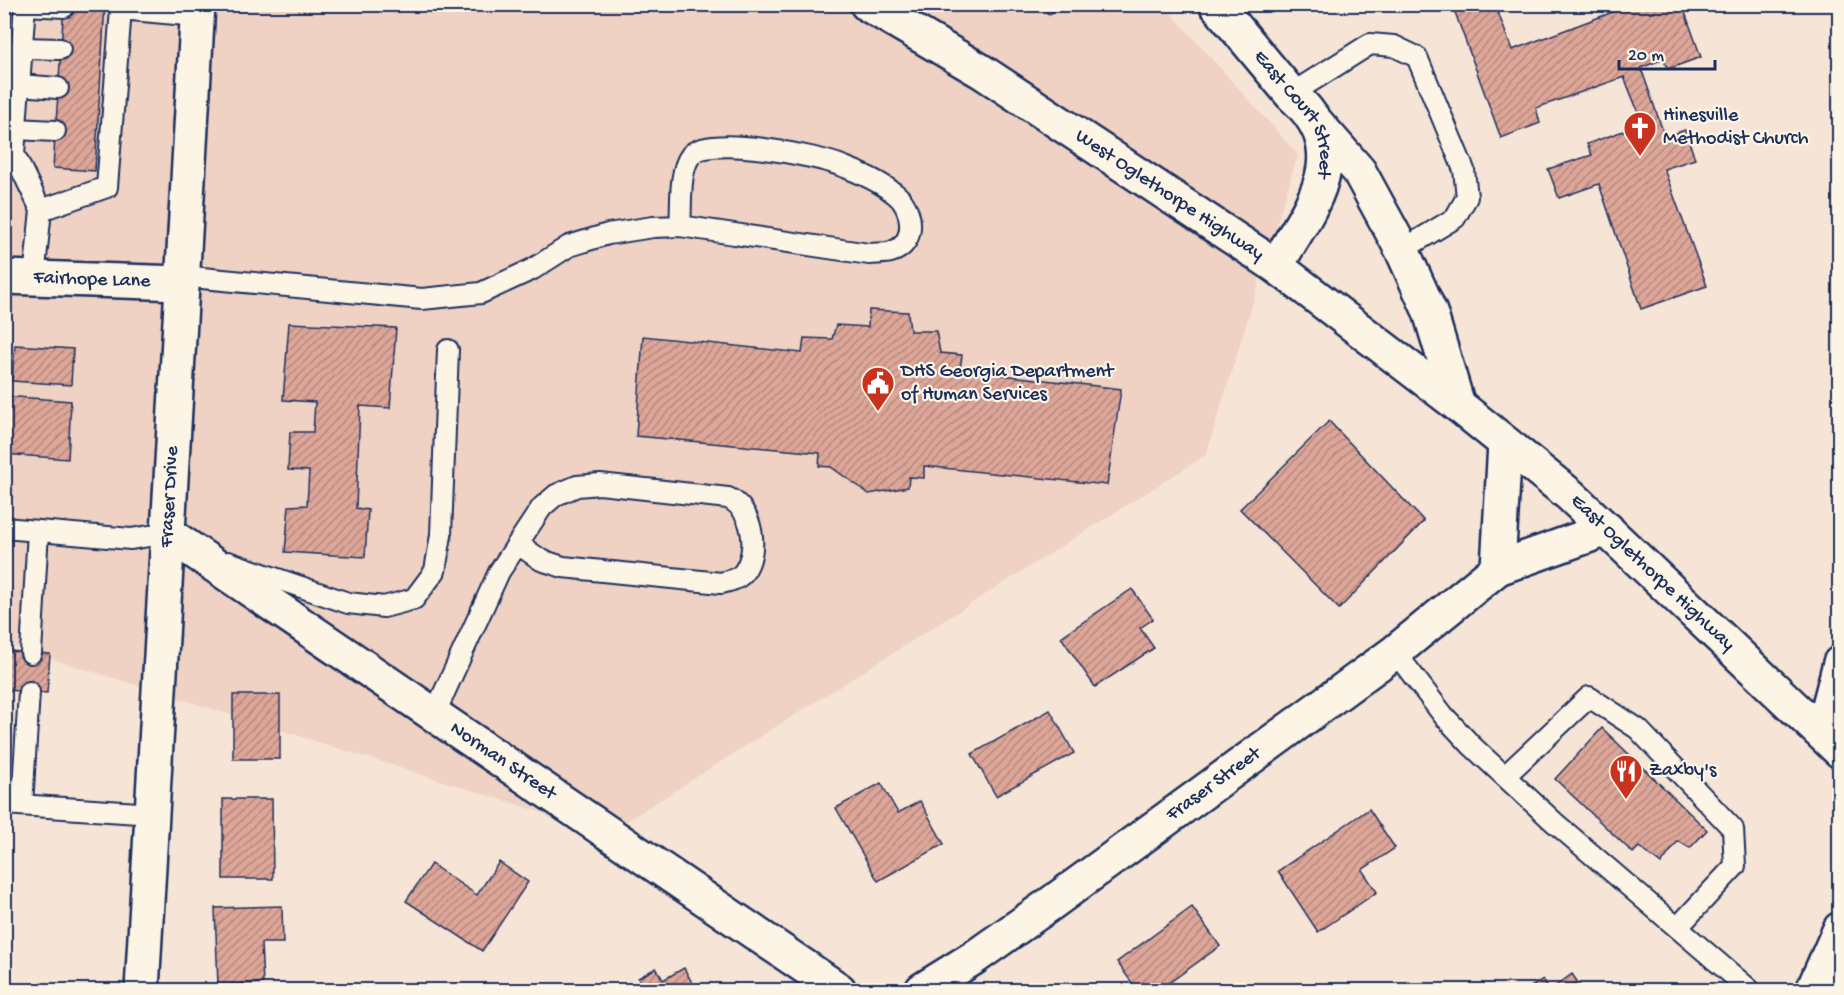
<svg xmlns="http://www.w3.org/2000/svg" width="1844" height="995" viewBox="0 0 1844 995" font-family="'Gochi Hand',sans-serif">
<defs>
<pattern id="building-hatch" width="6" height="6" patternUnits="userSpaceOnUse" patternTransform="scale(1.5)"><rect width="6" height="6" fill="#dea698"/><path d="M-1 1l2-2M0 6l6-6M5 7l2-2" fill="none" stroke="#b3887f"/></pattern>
</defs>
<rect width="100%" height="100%" fill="#f6e5d6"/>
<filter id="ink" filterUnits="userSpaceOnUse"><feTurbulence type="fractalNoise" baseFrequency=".0167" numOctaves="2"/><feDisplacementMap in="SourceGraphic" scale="12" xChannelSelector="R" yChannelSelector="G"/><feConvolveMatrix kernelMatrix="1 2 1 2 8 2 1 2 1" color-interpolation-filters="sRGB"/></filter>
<g filter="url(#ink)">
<path fill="#efd2c3" d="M 5,5 L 1164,5 L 1298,155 L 1206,455 L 608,833 L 5,644 Z"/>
<g fill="url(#building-hatch)" stroke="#1b2f5e" stroke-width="1.5">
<path d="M 64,4 L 105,4 L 95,171 L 53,168 Z"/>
<path d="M 1040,4 L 1062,4 L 1049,15 Z"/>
<path d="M 1452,4 L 1495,4 L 1512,50 L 1634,4 L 1682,4 L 1701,57 L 1668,69 L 1663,59 L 1641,68 L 1665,137 L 1685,130 L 1695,159 L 1664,169 L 1707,286 L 1641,309 L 1599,184 L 1559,198 L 1548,169 L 1592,155 L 1587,144 L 1643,124 L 1624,77 L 1536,108 L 1540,123 L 1501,138 Z"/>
<path d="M 869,310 L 908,312 L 910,331 L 936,331 L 940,353 L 962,355 L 960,370 L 1121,389 L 1107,485 L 924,466 L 924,478 L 909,477 L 908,487 L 869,494 L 831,467 L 819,466 L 820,453 L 636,436 L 643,336 L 802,353 L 804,338 L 832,339 L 836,325 L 868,327 Z"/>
<path d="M 289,323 L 396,328 L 390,408 L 360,406 L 356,508 L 368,510 L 365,557 L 285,552 L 289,506 L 307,505 L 309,471 L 288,470 L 290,432 L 313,432 L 315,402 L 283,400 Z"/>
<path d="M 15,345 L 73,349 L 71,385 L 12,381 Z"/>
<path d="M 4,396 L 71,401 L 68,459 L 4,454 Z"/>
<path d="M 1329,421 L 1424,521 L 1339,609 L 1240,509 Z"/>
<path d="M 1132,589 L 1153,619 L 1140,628 L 1154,648 L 1095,687 L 1061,637 Z"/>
<path d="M 4,623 L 10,624 L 8,651 L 50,654 L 47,693 L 5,690 L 4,704 Z"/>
<rect x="233" y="695" width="47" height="64"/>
<path d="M 1050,710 L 1074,753 L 996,796 L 972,754 Z"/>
<path d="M 1602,728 L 1707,830 L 1690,848 L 1678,841 L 1661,864 L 1639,847 L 1633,853 L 1555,779 Z"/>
<path d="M 881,783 L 898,813 L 920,801 L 944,844 L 878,881 L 836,808 Z"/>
<path d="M 223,799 L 272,799 L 273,879 L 223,879 Z"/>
<path d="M 1369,809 L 1395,848 L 1362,870 L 1377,892 L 1318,932 L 1278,871 Z"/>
<path d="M 499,862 L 528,882 L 482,951 L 406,901 L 431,864 L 477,895 Z"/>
<path d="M 282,906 L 283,943 L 261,943 L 263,983 L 218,985 L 215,908 Z"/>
<path d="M 1192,907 L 1220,946 L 1159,990 L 1137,990 L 1117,962 Z"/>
<path d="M 656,968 L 663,980 L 684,968 L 696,990 L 645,990 L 638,978 Z"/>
<path d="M 1572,974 L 1583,990 L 1526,990 L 1543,979 L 1550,990 Z"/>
</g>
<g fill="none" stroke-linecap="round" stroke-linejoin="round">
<defs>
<g id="lane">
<path d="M 25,4 L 14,154 L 41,210 L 34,278"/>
<path d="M 25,5 L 64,7"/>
<path d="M 21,48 L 60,49"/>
<path d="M 19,85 L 58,88"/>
<path d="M 1291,94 L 1370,44 L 1394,46 L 1417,57 L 1464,170 L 1467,197 L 1455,218 L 1402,250"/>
<path d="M 16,129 L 55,131"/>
<path d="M 41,210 L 107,187 L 121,9 L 197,16"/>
<path d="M 181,276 L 422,299 L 481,293 L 533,269 L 569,246 L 608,234 L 653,227 L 680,226 L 869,254 C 876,253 884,254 891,252 C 918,244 914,207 894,193 C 880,182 858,172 842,166 C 818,156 708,134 691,155 C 678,172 682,206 680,226"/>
<path d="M 4,528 L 131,539 L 167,533"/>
<path d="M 228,562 L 348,603 L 384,607 L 414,599 L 435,571 L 441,535 L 448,350"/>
<path d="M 1395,652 L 1444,716 L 1472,746 L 1554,822 L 1750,990"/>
<path d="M 31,653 L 38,531"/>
<path d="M 434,715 L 499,572 L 542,507 L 556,495 L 577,486 L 600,484 L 728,498 C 753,509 760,551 743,573 C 737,580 729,581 721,583 L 563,567 L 541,560 L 518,544"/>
<path d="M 1505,776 L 1589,697 L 1638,729 L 1733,829 L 1735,866 L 1678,927"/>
<path d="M 4,804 L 153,814"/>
<path d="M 22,805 L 29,692"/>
</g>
<g id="street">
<path id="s1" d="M 4,277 L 181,283"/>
<path id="s2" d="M 167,533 L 839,990"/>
<path d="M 1498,568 L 1505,443"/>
<path id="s3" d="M 922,990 L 975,957 L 1053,902 L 1395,652 L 1498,568 L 1607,529"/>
<path d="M 1813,990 L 1840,929"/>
</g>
<g id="secondary">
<path id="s4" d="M 1216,4 L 1291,94 C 1358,153 1310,207 1276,266"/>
<path d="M 1822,733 L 1840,663"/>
<path id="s5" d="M 142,990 L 198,4"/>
</g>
<g id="highway">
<path id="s6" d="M 867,4 L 981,71 L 1276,266 L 1458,405 L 1570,495 L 1840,751"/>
<path d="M 1314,120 L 1359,171 L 1402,250 L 1430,312 L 1458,405"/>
</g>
</defs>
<use href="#lane" stroke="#1b2f5e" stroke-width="24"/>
<use href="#street" stroke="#1b2f5e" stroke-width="38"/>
<use href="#secondary" stroke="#1b2f5e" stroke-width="38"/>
<use href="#highway" stroke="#1b2f5e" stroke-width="38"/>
<use href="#lane" stroke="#fcf5e5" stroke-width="20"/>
<use href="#street" stroke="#fcf5e5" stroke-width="33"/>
<use href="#secondary" stroke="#fcf5e5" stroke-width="33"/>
<use href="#highway" stroke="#fcf5e5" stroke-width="33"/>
</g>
</g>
<defs>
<symbol id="church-pin" viewBox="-11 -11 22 30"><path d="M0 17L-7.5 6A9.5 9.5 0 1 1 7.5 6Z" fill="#c8321e" stroke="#fcf5e5"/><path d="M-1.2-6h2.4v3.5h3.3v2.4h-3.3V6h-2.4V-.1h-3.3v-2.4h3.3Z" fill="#fff"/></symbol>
<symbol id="civic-pin" viewBox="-11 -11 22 30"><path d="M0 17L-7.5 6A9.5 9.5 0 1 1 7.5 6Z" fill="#c8321e" stroke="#fcf5e5"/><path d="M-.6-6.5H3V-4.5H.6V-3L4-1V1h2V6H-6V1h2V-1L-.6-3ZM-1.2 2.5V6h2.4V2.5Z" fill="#fff"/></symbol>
<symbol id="restaurant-pin" viewBox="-11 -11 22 30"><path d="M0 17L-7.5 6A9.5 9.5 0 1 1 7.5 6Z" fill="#c8321e" stroke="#fcf5e5"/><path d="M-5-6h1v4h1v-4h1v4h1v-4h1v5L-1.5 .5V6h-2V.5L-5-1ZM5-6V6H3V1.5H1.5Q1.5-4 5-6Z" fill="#fff"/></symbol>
</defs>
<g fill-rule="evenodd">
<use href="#church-pin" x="1621" y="109" width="38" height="52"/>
<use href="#civic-pin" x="859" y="364" width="38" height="52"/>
<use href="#restaurant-pin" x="1607" y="752" width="38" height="52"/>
</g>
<g text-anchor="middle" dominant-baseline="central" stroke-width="4.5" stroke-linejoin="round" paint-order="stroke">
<g font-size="20" fill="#1b2f5e" stroke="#fcf5e5" text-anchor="start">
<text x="1663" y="116">Hinesville<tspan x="1663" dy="23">Methodist Church</tspan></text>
<text x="901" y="372">DHS Georgia Department<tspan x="901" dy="23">of Human Services</tspan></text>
<text x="1649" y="771">Zaxby's</text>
</g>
<g font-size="20" fill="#1b2f5e" stroke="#fcf5e5">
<text stroke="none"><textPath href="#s4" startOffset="138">East Court Street</textPath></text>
<text stroke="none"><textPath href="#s6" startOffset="358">West Oglethorpe Highway</textPath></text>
<text stroke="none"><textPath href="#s1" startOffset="88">Fairhope Lane</textPath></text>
<text stroke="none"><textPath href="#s5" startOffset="494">Fraser Drive</textPath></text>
<text stroke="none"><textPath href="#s6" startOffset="972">East Oglethorpe Highway</textPath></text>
<text stroke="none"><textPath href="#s2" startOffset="406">Norman Street</textPath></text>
<text stroke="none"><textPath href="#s3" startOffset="357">Fraser Street</textPath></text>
</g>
</g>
<rect width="1844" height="995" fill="none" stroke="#fcf5e5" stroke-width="24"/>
<rect x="12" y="12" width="1820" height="971" fill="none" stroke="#1b2f5e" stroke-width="2" filter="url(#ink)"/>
<path d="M1619 60v9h96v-9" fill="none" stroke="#1b2f5e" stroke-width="3"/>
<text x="1628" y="60" font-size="18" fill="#1b2f5e" stroke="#fcf5e5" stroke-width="4.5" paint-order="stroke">20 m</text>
</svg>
